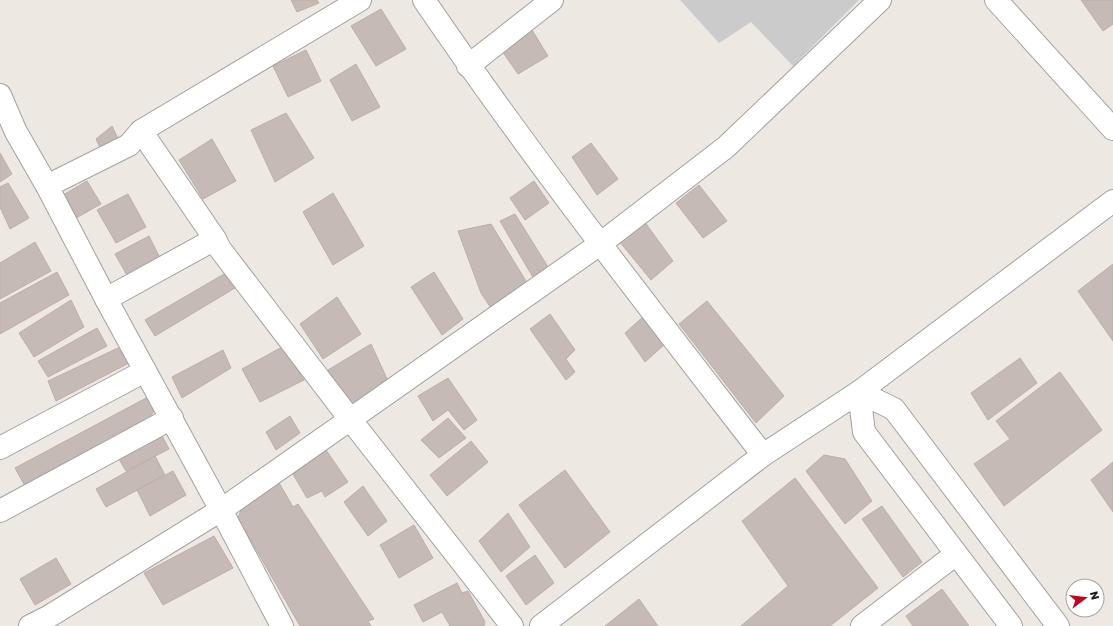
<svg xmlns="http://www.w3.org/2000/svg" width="1113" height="626" viewBox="0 0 1113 626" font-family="'Golos Text',sans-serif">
<rect width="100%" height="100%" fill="#eee8e3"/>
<path fill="#cbcbcb" d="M 680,0 L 859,0 L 793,66 L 751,22 L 719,43 Z"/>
<g fill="#c5bab6" stroke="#bfada5">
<path d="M 291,0 L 317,0 L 319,3 L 297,12 Z"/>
<path d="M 1081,0 L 1113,0 L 1113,24 L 1103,31 Z"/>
<path d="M 381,9 L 406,49 L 376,66 L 351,26 Z"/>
<path d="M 532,30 L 548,56 L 518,74 L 502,51 Z"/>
<path d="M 306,50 L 321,81 L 288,97 L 273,66 Z"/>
<path d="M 356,64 L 380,107 L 352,121 L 330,80 Z"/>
<path d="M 286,113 L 314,158 L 275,182 L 251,130 Z"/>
<path d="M 112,126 L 118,139 L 101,150 L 96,139 Z"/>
<path d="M 212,139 L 236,181 L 203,199 L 179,160 Z"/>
<path d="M 591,143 L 618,179 L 597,195 L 572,157 Z"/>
<path d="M 0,153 L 12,174 L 0,182 Z"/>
<path d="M 87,181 L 101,204 L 76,218 L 63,195 Z"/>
<path d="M 534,181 L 549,203 L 525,220 L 510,198 Z"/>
<path d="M 8,183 L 29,218 L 10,229 L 0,207 L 0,187 Z"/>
<path d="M 699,185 L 727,221 L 703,238 L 676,203 Z"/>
<path d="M 333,193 L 364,246 L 333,265 L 303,212 Z"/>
<path d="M 128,194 L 146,227 L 116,243 L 97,210 Z"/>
<path d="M 515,214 L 550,270 L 534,279 L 500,221 Z"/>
<path d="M 644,221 L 673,261 L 651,280 L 619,241 Z"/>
<path d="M 491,224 L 529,286 L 493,311 L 481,293 L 458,231 Z"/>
<path d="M 149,236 L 160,258 L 128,277 L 115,254 Z"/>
<path d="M 35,242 L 51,271 L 0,299 L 0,263 Z"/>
<path d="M 1113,264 L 1113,341 L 1078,291 Z"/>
<path d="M 57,272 L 69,295 L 0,334 L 0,303 Z"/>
<path d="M 434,272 L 463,319 L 442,335 L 411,287 Z"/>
<path d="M 224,274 L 235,288 L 155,336 L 145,320 Z"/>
<path d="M 337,297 L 361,334 L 323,359 L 300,324 Z"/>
<path d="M 71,300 L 84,327 L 34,357 L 19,333 Z"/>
<path d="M 707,301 L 784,396 L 756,423 L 679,324 Z"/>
<path d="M 550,314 L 575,350 L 566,359 L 575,372 L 566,380 L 530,329 Z"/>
<path d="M 644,316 L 665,344 L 645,362 L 625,333 Z"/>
<path d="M 97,328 L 107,346 L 48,377 L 38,361 Z"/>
<path d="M 371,344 L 388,381 L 349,407 L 328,370 Z"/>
<path d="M 282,347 L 304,380 L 260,402 L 242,369 Z"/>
<path d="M 118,348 L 129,363 L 56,401 L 48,381 Z"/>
<path d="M 223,350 L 231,368 L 182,398 L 172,377 Z"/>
<path d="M 1020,358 L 1037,383 L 988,420 L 971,393 Z"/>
<path d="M 1060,372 L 1102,430 L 1004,506 L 974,464 L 1010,439 L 996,421 Z"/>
<path d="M 448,378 L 477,420 L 464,430 L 448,410 L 433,421 L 418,396 Z"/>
<path d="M 148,397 L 154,410 L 148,422 L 25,486 L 15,468 Z"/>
<path d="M 290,416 L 300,433 L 276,450 L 266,432 Z"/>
<path d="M 448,418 L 466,438 L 439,458 L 421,440 Z"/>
<path d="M 159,430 L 169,449 L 126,471 L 116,454 Z"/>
<path d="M 471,441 L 488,462 L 447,496 L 430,475 Z"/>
<path d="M 326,450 L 348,482 L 325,497 L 322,491 L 307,498 L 293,474 Z"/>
<path d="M 824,455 L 845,459 L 872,501 L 845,524 L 806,471 Z"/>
<path d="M 155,456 L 165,475 L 106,507 L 96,489 Z"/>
<path d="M 1113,462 L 1113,512 L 1091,480 Z"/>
<path d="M 565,470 L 610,532 L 565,568 L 519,505 Z"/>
<path d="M 173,471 L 186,495 L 150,516 L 137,490 Z"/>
<path d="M 795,478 L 878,588 L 830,626 L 741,626 L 788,586 L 742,521 Z"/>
<path d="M 278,481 L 293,507 L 298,504 L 374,619 L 368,621 L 371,626 L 300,626 L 238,518 L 243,505 Z"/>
<path d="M 363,486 L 387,521 L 368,536 L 344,502 Z"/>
<path d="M 882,506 L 922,562 L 903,577 L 862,519 Z"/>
<path d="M 508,513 L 530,547 L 501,572 L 479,541 Z"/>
<path d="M 414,525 L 433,558 L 399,578 L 380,545 Z"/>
<path d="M 214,536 L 233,568 L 163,605 L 144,573 Z"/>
<path d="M 535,555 L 554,583 L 526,605 L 506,576 Z"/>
<path d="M 56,558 L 71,584 L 35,605 L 20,579 Z"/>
<path d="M 457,583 L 462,593 L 468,591 L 485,622 L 484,626 L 450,626 L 442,612 L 423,622 L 414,605 Z"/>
<path d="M 942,589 L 969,626 L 913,626 L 906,616 Z"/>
<path d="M 639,599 L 658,626 L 605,626 Z"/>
</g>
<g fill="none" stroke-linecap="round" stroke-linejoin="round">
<defs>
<g id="minor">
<path d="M 424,0 C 530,156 647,305 763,455"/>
<path d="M 996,0 L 1113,129"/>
<path d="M 468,66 L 552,0"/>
<path d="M 0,95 L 16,132 L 47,186 L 106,299 L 221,510"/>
<path d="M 141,131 L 215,239 L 220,249 L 350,419 L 512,626"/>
<path d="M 47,186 L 129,145 L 141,131 L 360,0"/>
<path d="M 106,299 L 215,239"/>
<path d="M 0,448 L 145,371"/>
<path d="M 0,511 L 172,418"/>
<path d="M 30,626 L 48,617 L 221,510 L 600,244 L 726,147 L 880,0"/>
<path d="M 862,626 L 956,554"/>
</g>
<g id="tertiary">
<path d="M 859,392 L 894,409 L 1058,626"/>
<path d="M 859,392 L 864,432 L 1011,626"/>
<path d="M 221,510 L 282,626"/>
<path d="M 541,626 L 763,455 L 859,392 L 1113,201"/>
</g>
</defs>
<use href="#minor" stroke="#a1a1a1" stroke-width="24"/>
<use href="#tertiary" stroke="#a1a1a1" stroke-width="24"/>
<use href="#minor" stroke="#fff" stroke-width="22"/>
<use href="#tertiary" stroke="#fff" stroke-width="22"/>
</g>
<g transform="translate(1085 598) rotate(75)"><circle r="19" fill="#ffffff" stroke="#a5a5a5"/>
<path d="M0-3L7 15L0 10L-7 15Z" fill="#c4051f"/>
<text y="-6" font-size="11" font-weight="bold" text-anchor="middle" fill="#1d1d1d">N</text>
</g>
</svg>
